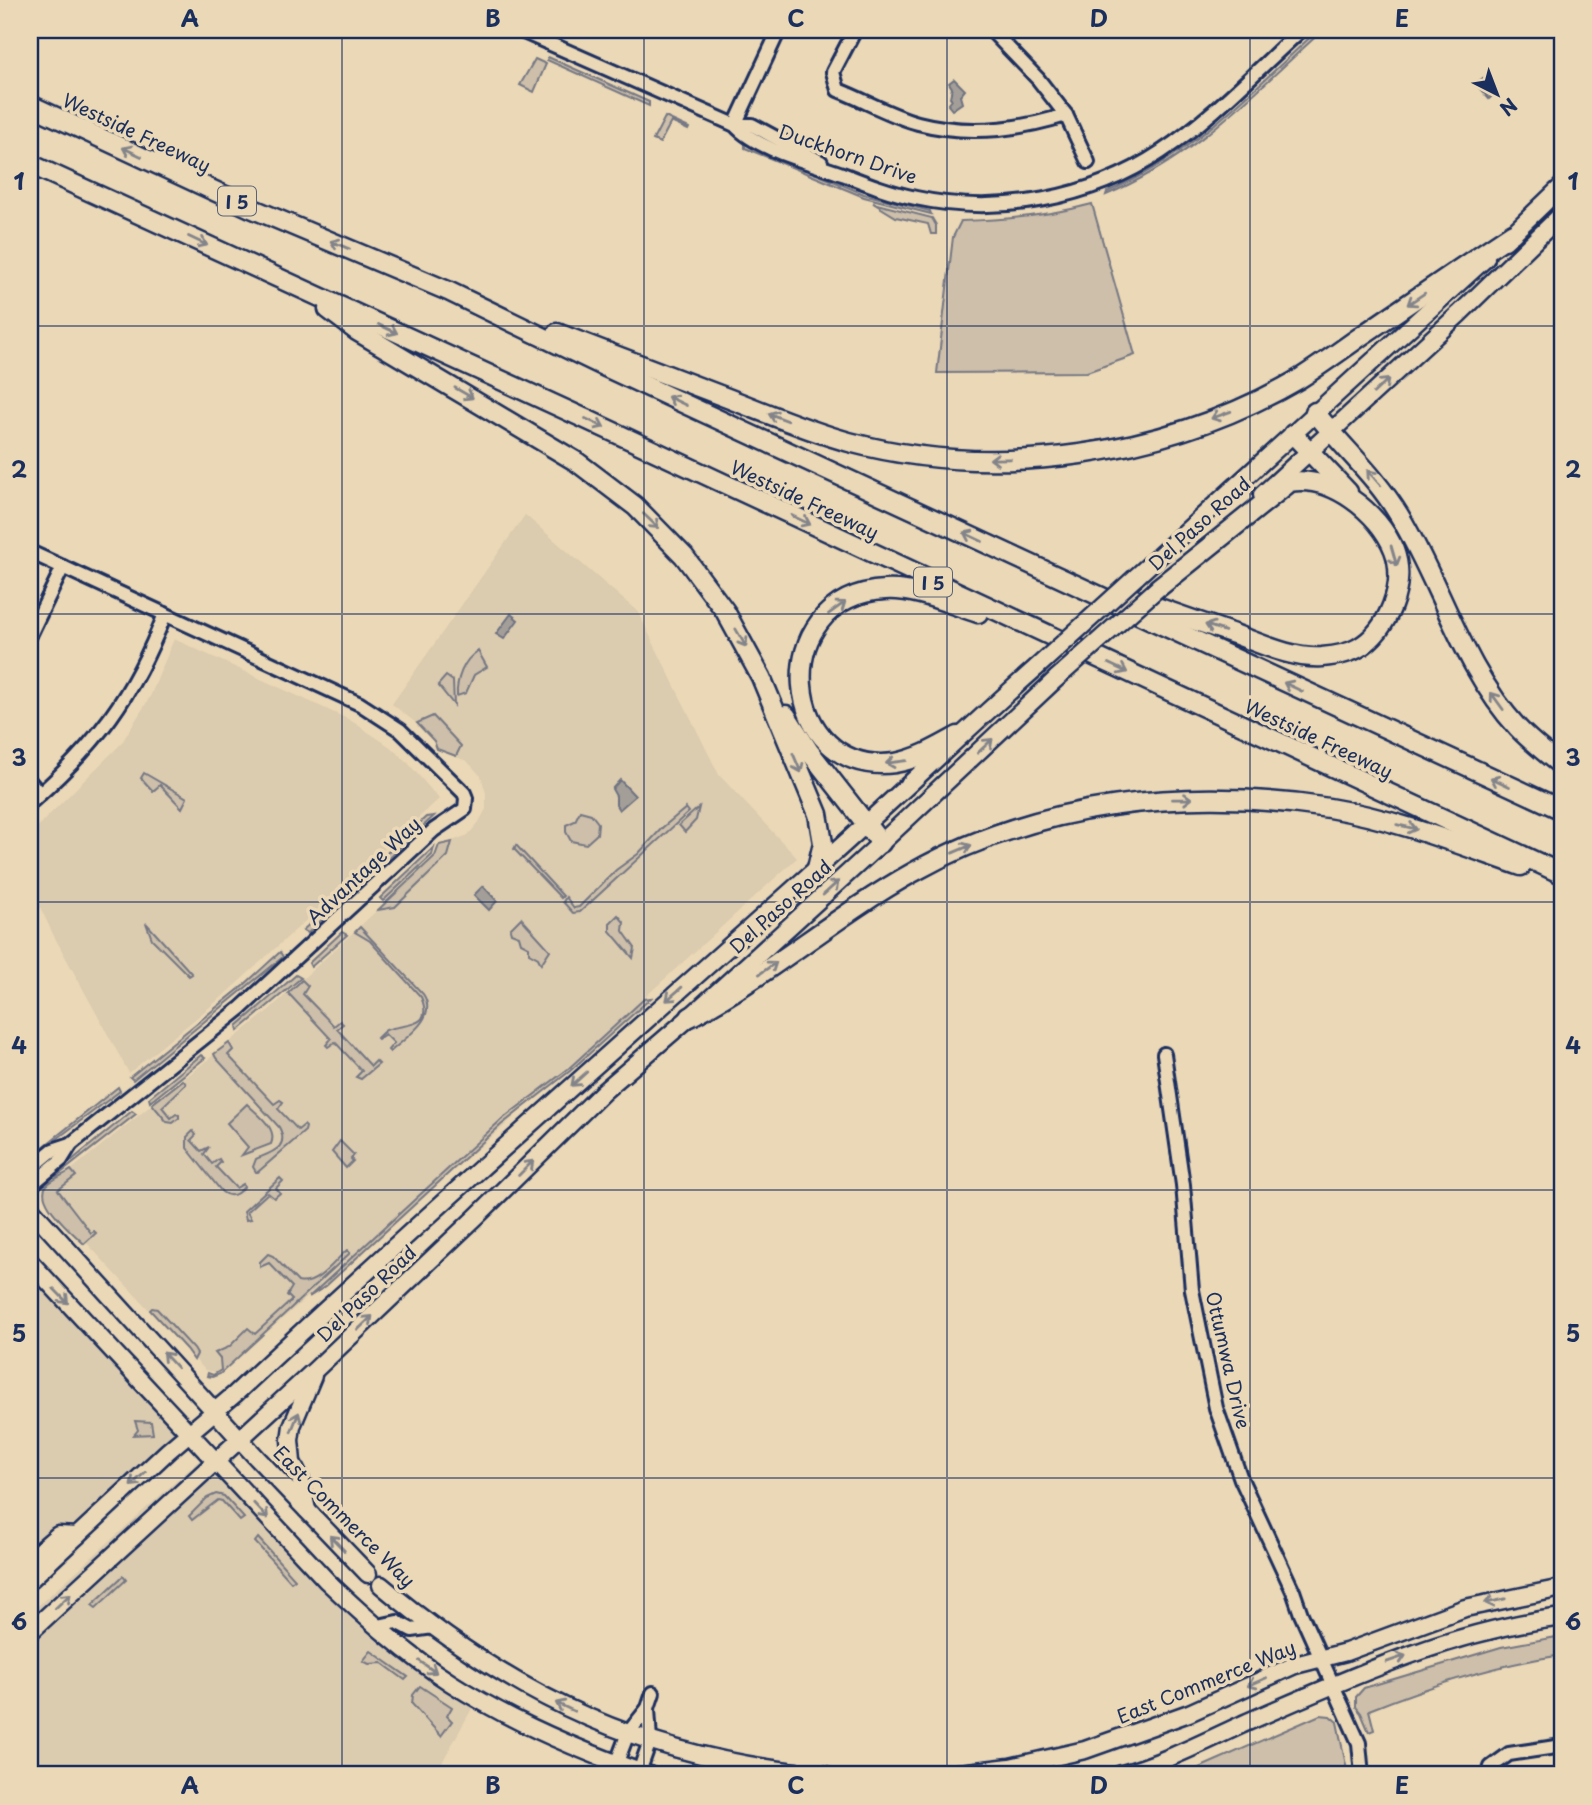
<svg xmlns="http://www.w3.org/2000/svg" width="1592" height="1805" viewBox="0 0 1592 1805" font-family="'Playpen Sans',sans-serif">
<rect width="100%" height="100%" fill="#ebd8b6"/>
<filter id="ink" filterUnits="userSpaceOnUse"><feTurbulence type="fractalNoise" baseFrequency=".0143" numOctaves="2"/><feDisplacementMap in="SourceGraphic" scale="14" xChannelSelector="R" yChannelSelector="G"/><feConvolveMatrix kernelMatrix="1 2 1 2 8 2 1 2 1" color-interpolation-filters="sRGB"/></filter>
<g filter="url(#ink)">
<g fill="#dbcbaf">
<path d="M 525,515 L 638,612 L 719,775 L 797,858 L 504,1126 L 220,1373 L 205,1370 L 45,1198 L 45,1191 L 268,1011 L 437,855 L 440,846 L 468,835 L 479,822 L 486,809 L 486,793 L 481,776 L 467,761 L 442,752 L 430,734 L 392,704 Z"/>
<path d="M 174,639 L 350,720 L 389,746 L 408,763 L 439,799 L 222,997 L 129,1073 L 54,936 L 30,886 L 30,834 L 121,744 L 150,697 Z"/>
<path d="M 30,1270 L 97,1346 L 177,1430 L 30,1565 Z"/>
<path d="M 204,1456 L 355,1622 L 402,1660 L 475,1703 L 435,1775 L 30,1775 L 30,1613 Z"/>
</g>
<g fill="#cdbfa9" stroke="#747784" stroke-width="2">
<path d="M 1318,30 L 1323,30 C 1253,93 1195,158 1106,195 L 1107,192 C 1194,154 1249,93 1318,30 Z"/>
<path d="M 548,57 L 649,102 L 649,106 L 547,60 Z"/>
<path d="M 535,59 L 546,64 L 534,92 L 520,85 Z"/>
<path d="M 665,117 L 689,128 L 688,130 L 671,122 L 660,143 L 653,140 Z"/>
<path d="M 745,144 L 864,194 L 930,211 L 931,214 L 864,197 L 745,148 Z"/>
<path d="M 873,203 L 932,218 L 936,225 L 936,234 L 931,234 L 928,224 L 896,217 Z"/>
<path d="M 1092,204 L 1135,355 L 1087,372 L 937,373 L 953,237 L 961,221 C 1006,220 1048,216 1092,204 Z"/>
<path d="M 478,651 L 487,667 L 474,675 L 466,693 L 457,696 C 456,680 463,660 478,651 Z"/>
<path d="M 446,676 L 453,681 L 454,705 L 438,685 Z"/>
<path d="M 433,716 L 461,746 L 456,756 L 437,749 L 434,741 L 417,723 Z"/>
<path d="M 144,773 L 187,798 L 182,808 L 160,785 L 153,791 L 141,778 Z"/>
<path d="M 699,807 L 696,820 L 685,832 L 679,825 Z"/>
<path d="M 686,808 L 689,812 L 580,912 L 573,913 L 563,902 L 566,897 L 574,908 L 579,907 L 616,870 L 638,854 L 663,827 Z"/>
<path d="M 580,811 L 591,814 L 598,823 L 597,834 L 586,844 L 571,841 L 566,832 L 566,825 L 575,821 Z"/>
<path d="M 434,816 L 308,933 L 303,930 L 426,817 Z"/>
<path d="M 452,842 L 448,856 L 395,907 L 378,910 L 435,856 L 439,845 Z"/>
<path d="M 516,845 L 563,896 L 561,898 L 514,849 Z"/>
<path d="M 434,847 L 432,855 L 383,901 L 380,898 Z"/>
<path d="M 618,915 L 624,922 L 623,931 L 635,948 L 633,958 L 610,931 L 610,923 Z"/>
<path d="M 521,918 L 550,950 L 541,964 L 538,958 L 529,953 L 529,947 L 521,943 L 519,936 L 511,933 L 510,929 Z"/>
<path d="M 146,923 L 192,974 L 189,976 L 152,939 Z"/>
<path d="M 360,927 L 423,994 C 439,1018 406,1037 390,1052 L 388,1050 L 394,1043 L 385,1034 L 378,1039 L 377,1038 C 379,1036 384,1031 386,1030 C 402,1023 435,1030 421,997 L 370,941 L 355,932 Z"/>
<path d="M 342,932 L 347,935 L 311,967 L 309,963 Z"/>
<path d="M 280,952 L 283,957 L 133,1080 L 130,1077 L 243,986 Z"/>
<path d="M 296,975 L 301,978 L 238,1031 L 237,1026 Z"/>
<path d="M 302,980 L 308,986 L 303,994 L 334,1026 L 340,1021 L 343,1024 L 337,1029 L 371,1066 L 376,1061 L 379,1064 L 361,1079 L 356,1077 L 362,1071 L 335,1042 L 328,1047 L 326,1045 L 331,1039 L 288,993 Z"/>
<path d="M 651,998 L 570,1071 L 501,1125 L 326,1286 L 309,1297 L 501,1120 L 568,1069 L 644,999 Z"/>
<path d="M 229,1043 L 233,1050 L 228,1055 L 274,1104 L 280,1100 L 283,1102 L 278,1109 L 298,1130 L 304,1125 L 306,1127 L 305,1131 L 258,1172 L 256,1172 L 253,1167 L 256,1159 C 272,1152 290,1148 279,1127 L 216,1058 L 214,1054 Z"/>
<path d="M 201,1055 L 205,1058 L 150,1102 L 149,1098 Z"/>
<path d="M 183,1080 L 186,1084 L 162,1107 L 171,1118 L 176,1114 L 179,1115 L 179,1118 L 173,1123 L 167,1122 L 152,1104 Z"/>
<path d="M 118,1087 L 120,1091 L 33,1157 L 37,1152 Z"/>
<path d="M 247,1104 C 258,1115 278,1128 271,1144 L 242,1155 L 248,1147 L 227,1123 Z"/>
<path d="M 132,1111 L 136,1114 L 57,1176 L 50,1178 Z"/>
<path d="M 193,1131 L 196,1135 L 191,1140 L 201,1151 L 209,1147 L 204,1154 L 212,1164 L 219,1159 L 221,1162 L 216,1167 L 236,1188 L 243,1184 L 244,1187 C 238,1194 231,1199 222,1192 L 187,1148 L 187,1137 Z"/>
<path d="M 340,1141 L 354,1155 L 351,1159 L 353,1161 L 346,1168 L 332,1152 Z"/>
<path d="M 71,1170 L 76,1176 L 58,1190 L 91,1233 L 94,1231 L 96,1233 L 84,1244 C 74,1234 33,1200 47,1185 C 53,1179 64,1175 71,1170 Z"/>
<path d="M 280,1178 L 283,1181 L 276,1188 L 280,1193 L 274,1198 L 268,1193 L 247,1212 L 251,1219 L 246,1220 L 244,1211 Z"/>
<path d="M 347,1250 L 350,1253 L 220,1374 L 212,1377 L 207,1376 L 208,1373 L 213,1375 L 221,1370 L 220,1359 L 215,1353 L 229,1347 L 248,1328 L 255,1334 L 292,1300 L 287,1295 L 292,1287 L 269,1263 L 260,1267 L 260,1262 L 268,1254 L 273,1256 L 298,1282 C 317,1287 334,1261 347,1250 Z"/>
<path d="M 152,1308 L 157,1309 L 194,1349 L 197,1354 L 194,1360 L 186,1349 L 150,1310 Z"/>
<path d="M 135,1421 L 151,1422 L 153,1434 L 134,1435 L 138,1430 Z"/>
<path d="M 216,1494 L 224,1496 L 244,1518 L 240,1521 L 222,1501 L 218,1500 L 192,1520 L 189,1516 L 207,1498 Z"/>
<path d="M 258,1538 L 295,1579 L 291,1582 L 255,1542 Z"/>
<path d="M 123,1576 L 126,1580 L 96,1608 L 92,1605 Z"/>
<path d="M 1562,1636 L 1562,1655 C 1495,1665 1432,1685 1369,1710 L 1374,1730 L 1369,1732 L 1361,1713 L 1356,1707 L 1356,1697 L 1364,1688 L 1501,1647 Z"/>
<path d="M 371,1651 L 408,1677 L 405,1680 L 382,1663 L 369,1664 L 363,1661 Z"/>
<path d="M 420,1686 L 452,1707 L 447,1716 L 452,1721 L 441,1736 L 412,1704 L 413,1695 Z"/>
<path d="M 1320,1715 L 1330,1716 L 1337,1722 L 1348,1775 L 1183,1775 Z"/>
</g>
<g fill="#a49e98" stroke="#6d7281" stroke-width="2">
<path d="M 1483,78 L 1496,92 L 1489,99 L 1476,84 Z"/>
<path d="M 954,79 L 965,90 L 960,96 L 962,103 L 952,110 L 948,105 L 952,100 L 950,97 L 952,88 L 949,83 Z"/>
<path d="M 511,614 L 518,620 L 504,639 L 496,634 Z"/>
<path d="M 620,780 L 635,796 L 619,810 L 616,805 L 616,796 L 612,789 Z"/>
<path d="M 483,886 L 497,901 L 489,910 L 474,895 Z"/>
</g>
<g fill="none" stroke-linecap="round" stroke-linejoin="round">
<path stroke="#6d7281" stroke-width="3.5" d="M 30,226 L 37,229"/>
<defs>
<g id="minor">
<path d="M 519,30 L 735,125 C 757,150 813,163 845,175 C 868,184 891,193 916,198 C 998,216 1091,199 1161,152 C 1212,118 1256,71 1301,30"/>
<path d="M 855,30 L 833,72 L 838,90 C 864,100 891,116 918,123 C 968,136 1018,130 1066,115"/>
<path d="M 991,30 L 1038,79 L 1066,115 L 1088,162"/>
<path d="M 735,125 L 752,125 L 821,162"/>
<path d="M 735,125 L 779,30"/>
<path d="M 30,552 L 360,704 L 400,730 L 464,793 L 466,798 L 465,809 L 434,830 L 241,1008 L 71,1144 L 53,1150 L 30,1169"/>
<path d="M 30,635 L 63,567"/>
<path d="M 30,782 L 40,794"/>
<path d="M 30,803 C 96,745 133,697 165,614"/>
<path d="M 1164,1054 L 1183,1185 L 1192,1290 L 1216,1408 L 1241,1479 L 1293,1591 L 1301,1614 L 1359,1743 L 1362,1775"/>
<path d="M 30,1186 L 61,1160 L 71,1144"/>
<path d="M 379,1629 L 383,1625 L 397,1622 L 412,1630 L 433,1627"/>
<path d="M 612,1775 L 628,1733 L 648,1708 L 653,1693"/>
<path d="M 638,1775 L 650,1741 L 648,1708"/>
<path d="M 1489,1775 L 1491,1767 L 1509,1754 L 1562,1746"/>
</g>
<g id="major">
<path d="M 1505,241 L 1562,186"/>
<path d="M 1262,495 L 1459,314 L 1562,214"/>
<path d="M 1136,577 L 1486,258"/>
<path d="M 30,1208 L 257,1458 L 368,1574"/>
<path d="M 30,1262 L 327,1581 C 366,1618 406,1654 451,1683 C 512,1722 580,1751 649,1775"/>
<path d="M 307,1510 L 300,1478 L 292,1462 L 290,1440 L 292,1426 L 313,1376"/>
<path d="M 30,1559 L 58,1535 L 77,1536"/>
<path d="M 30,1580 L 168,1451 L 235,1394 C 426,1215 621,1043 816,869 C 891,803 962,733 1037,667"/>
<path d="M 381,1585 C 516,1699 650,1760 825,1775"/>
<path d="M 30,1632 L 315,1370 L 477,1216 L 604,1091 L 690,1017 L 881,843 L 1057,678"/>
<path d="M 942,1775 L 1010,1767 L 1085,1750 L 1189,1713 L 1295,1665 L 1346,1652 L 1465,1608 L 1562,1588"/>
<path d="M 1119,1775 C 1163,1763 1202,1743 1243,1724 C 1347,1679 1449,1631 1562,1617"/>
</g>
<g id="highway">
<path d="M 30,105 L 251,208 L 448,291 L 605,367 L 1562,810"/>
<path d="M 30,164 L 590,421 L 1562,874"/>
<path d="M 328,309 L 357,331 L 577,462 L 635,506 L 684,556 L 725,611 L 761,677 L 818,814 L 823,843 L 817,868"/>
<path d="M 557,333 C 615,355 672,377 730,399 C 769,414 808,431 849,442 C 997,481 1167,456 1299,379 C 1321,365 1343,349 1364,334 C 1414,300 1463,266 1513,233"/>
<path d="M 1315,412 C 1343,448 1375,475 1399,515 C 1441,584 1462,667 1518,728 C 1531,742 1547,754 1562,766"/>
<path d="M 1293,434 L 1348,492"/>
<path d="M 1129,597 C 1164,610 1199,622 1234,634 C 1262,644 1292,659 1322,657 C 1333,656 1348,654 1358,648 C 1388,631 1407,584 1394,550 C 1379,512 1331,475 1290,482 L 1158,588"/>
<path d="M 786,715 L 809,751 L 881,843"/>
<path d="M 958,736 C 938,747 918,759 895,763 C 780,778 765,596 885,590 C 916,588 949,604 978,613"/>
<path d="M 690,1017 C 768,976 835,916 912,873 C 1037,802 1188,786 1329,808 C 1395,819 1458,844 1521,866"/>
</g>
</defs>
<use href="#minor" stroke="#1b2f5e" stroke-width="18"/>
<use href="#major" stroke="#1b2f5e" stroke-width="21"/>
<use href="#highway" stroke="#1b2f5e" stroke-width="23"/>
<use href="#minor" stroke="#ebd8b6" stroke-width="12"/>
<use href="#major" stroke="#ebd8b6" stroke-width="16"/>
<use href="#highway" stroke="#ebd8b6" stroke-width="18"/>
<defs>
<g id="major-bridge">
<path d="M 1037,667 L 1136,577"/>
<path d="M 1057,678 L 1158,588"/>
</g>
</defs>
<use href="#major-bridge" stroke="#1b2f5e" stroke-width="21" stroke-linecap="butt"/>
<use href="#major-bridge" stroke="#ebd8b6" stroke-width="16"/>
</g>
<defs><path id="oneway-shaft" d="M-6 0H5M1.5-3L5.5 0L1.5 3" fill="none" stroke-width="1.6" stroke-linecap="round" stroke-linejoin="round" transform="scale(1.75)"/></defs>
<g stroke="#83848a">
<use href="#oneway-shaft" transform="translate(132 152) rotate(-155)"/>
<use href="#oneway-shaft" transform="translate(198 241) rotate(25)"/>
<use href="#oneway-shaft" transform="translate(340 245) rotate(-157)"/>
<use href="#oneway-shaft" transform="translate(1416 299) rotate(146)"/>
<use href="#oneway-shaft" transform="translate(388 329) rotate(25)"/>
<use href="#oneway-shaft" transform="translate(1381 386) rotate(-43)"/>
<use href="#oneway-shaft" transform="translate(464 393) rotate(30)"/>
<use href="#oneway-shaft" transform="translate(677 401) rotate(-155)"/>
<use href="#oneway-shaft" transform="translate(1221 415) rotate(160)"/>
<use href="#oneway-shaft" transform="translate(778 417) rotate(-159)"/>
<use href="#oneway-shaft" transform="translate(595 423) rotate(25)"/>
<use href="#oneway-shaft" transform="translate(1000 459) rotate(179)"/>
<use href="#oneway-shaft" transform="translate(1374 478) rotate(-131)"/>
<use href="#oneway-shaft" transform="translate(801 520) rotate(25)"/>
<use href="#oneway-shaft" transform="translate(651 521) rotate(44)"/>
<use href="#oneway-shaft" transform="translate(973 537) rotate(-155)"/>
<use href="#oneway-shaft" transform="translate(1394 556) rotate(74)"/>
<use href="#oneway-shaft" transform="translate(837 608) rotate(-36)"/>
<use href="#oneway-shaft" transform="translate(1215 628) rotate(-161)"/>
<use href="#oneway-shaft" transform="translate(741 638) rotate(60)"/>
<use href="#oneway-shaft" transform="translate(1118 668) rotate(25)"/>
<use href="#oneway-shaft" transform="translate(1293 687) rotate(-155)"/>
<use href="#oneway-shaft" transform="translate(1497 701) rotate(-126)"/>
<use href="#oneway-shaft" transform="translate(985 746) rotate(-43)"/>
<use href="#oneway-shaft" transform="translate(896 762) rotate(173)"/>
<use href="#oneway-shaft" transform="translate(797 763) rotate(67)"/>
<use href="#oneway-shaft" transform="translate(1500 782) rotate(-155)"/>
<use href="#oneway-shaft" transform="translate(1182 799) rotate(-1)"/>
<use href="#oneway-shaft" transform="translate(1407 827) rotate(13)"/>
<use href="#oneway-shaft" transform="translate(962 849) rotate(-23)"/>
<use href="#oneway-shaft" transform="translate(831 888) rotate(-42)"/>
<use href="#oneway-shaft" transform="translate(768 968) rotate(-35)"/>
<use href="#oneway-shaft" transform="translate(674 994) rotate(139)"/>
<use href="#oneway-shaft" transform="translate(579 1079) rotate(138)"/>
<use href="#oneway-shaft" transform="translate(526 1168) rotate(-45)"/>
<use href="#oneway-shaft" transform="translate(61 1296) rotate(46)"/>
<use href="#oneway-shaft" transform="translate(365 1323) rotate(-44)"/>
<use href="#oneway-shaft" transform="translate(170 1360) rotate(-133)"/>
<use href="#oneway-shaft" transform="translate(295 1422) rotate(-68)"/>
<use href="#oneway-shaft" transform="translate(138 1479) rotate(137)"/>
<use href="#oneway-shaft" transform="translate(261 1511) rotate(47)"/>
<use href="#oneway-shaft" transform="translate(337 1543) rotate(-134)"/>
<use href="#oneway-shaft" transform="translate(63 1601) rotate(-43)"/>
<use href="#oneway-shaft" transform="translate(1495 1601) rotate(168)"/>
<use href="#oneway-shaft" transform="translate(1396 1659) rotate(-19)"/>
<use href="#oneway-shaft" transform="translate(428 1667) rotate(35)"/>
<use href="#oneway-shaft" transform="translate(1257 1682) rotate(156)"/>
<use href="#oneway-shaft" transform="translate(565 1707) rotate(-155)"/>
</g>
</g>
<path fill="none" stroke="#1b2f5e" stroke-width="2" stroke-opacity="0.55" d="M 342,30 L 342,1775M 644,30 L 644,1775M 947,30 L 947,1775M 1250,30 L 1250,1775M 30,326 L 1562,326M 30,614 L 1562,614M 30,902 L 1562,902M 30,1190 L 1562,1190M 30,1478 L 1562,1478"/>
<g text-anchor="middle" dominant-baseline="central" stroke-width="7" stroke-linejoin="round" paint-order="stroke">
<g fill="#ebd8b6" stroke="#596278" stroke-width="2">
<rect x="218" y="186.5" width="38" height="29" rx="5"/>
<rect x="914" y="567.5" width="38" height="29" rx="5"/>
</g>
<g font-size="18" font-weight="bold" fill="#1b2f5e">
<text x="237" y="201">I 5</text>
<text x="933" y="582">I 5</text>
</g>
<g font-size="19" fill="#1b2f5e" stroke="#ebd8b6">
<text transform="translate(137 132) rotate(25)">Westside Freeway</text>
<text transform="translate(848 153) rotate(19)">Duckhorn Drive</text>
<text transform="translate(805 499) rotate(25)">Westside Freeway</text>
<text transform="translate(1199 523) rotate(-42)">Del Paso Road</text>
<text transform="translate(1319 738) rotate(25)">Westside Freeway</text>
<text transform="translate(363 870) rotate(-43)">Advantage Way</text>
<text transform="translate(780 906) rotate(-42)">Del Paso Road</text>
<text transform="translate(366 1293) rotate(-44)">Del Paso Road</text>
<text transform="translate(1229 1360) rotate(77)">Ottumwa Drive</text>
<text transform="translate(345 1516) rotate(45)">East Commerce Way</text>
<text transform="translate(1206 1681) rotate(-22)">East Commerce Way</text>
</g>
</g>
<rect width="1592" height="1805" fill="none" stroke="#ebd8b6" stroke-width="77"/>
<g transform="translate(1497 94) rotate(138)" stroke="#ebd8b6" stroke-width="5" paint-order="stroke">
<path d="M0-5L12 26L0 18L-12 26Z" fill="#1b2f5e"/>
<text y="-10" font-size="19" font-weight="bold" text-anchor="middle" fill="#1b2f5e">N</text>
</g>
<rect x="38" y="38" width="1516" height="1728" fill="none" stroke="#1b2f5e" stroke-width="2.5"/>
<g font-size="23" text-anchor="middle" font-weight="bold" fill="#1b2f5e">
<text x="190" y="27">A</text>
<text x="493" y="27">B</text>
<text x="796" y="27">C</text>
<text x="1099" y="27">D</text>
<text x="1402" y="27">E</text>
<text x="19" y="190">1</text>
<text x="1573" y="190">1</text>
<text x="19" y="478">2</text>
<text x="1573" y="478">2</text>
<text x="19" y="766">3</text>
<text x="1573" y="766">3</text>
<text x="19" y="1054">4</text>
<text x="1573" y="1054">4</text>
<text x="19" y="1342">5</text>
<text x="1573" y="1342">5</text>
<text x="19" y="1630">6</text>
<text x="1573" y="1630">6</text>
<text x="190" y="1794">A</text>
<text x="493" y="1794">B</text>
<text x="796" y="1794">C</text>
<text x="1099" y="1794">D</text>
<text x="1402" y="1794">E</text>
</g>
</svg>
